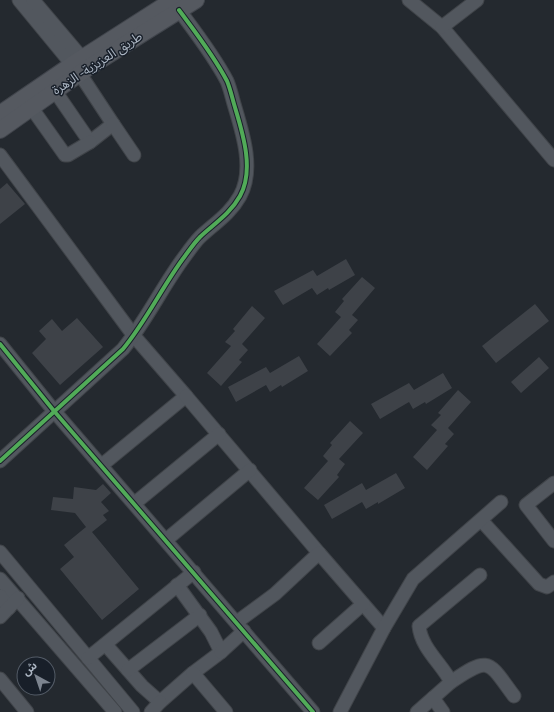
<svg xmlns="http://www.w3.org/2000/svg" width="554" height="712" viewBox="0 0 554 712" font-family="Karla,'Noto Sans Arabic',sans-serif">
<rect width="100%" height="100%" fill="#24292f"/>
<g fill="#3e4248">
<path d="M 7,183 L 25,204 L 0,224 L 0,189 Z"/>
<path d="M 346,259 L 355,275 L 329,290 L 328,288 L 317,295 L 312,288 L 283,305 L 274,291 L 313,270 L 317,276 Z"/>
<path d="M 362,277 L 375,288 L 352,315 L 358,320 L 349,330 L 352,333 L 330,356 L 317,344 L 341,317 L 335,312 L 344,301 L 342,299 Z"/>
<path d="M 535,304 L 549,321 L 496,363 L 482,346 Z"/>
<path d="M 252,306 L 265,318 L 242,344 L 248,350 L 239,360 L 242,362 L 221,386 L 207,373 L 231,346 L 225,342 L 235,331 L 233,329 Z"/>
<path d="M 77,318 L 103,347 L 60,385 L 32,353 L 46,339 L 39,331 L 52,319 L 62,331 Z"/>
<path d="M 299,356 L 308,371 L 282,387 L 281,385 L 270,392 L 266,385 L 236,402 L 228,387 L 266,367 L 270,373 Z"/>
<path d="M 539,357 L 549,368 L 521,393 L 511,382 Z"/>
<path d="M 443,373 L 452,388 L 426,404 L 425,402 L 413,409 L 409,402 L 380,419 L 371,404 L 409,383 L 414,390 Z"/>
<path d="M 458,390 L 471,402 L 448,428 L 454,434 L 445,444 L 448,446 L 427,470 L 413,457 L 437,430 L 431,425 L 441,415 L 438,413 Z"/>
<path d="M 350,421 L 363,433 L 339,459 L 345,464 L 337,475 L 339,477 L 318,500 L 304,488 L 328,461 L 323,456 L 332,445 L 330,443 Z"/>
<path d="M 396,473 L 405,488 L 378,504 L 378,502 L 366,509 L 362,502 L 332,519 L 324,505 L 362,483 L 366,490 Z"/>
<path d="M 103,484 L 111,493 L 101,502 L 109,511 L 103,515 L 107,520 L 92,532 L 139,589 L 102,620 L 60,569 L 74,557 L 64,545 L 86,527 L 75,513 L 51,510 L 53,497 L 73,499 L 74,487 L 96,490 Z"/>
</g>
<g fill="none" stroke-linecap="round" stroke-linejoin="round">
<defs>
<g id="minor">
<path d="M 19,0 L 80,74 L 113,124 L 90,142 L 55,91"/>
<path d="M 33,0 L 88,65"/>
<path d="M 409,0 L 442,27 L 554,160"/>
<path d="M 442,27 L 477,0"/>
<path d="M 31,107 L 65,155 L 68,155 L 90,142"/>
<path d="M 113,124 L 134,155"/>
<path d="M 0,155 L 134,336 L 186,396 L 102,465"/>
<path d="M 0,344 L 54,411 L 313,712"/>
<path d="M 186,396 L 319,553"/>
<path d="M 0,461 L 123,349 C 147,320 163,285 185,256 C 190,249 195,242 200,237 C 215,223 230,214 240,196 C 255,169 242,131 234,104 C 232,97 230,88 227,81 C 214,56 196,33 179,10"/>
<path d="M 554,483 L 526,505 L 554,541"/>
<path d="M 135,503 L 219,434"/>
<path d="M 481,520 L 539,584 L 547,587 L 554,582"/>
<path d="M 166,540 L 250,470"/>
<path d="M 0,552 L 133,712"/>
<path d="M 0,579 L 115,712"/>
<path d="M 0,596 L 9,608"/>
<path d="M 0,617 L 18,598"/>
<path d="M 237,622 L 275,594 L 319,553 L 384,628"/>
<path d="M 319,643 L 363,604"/>
<path d="M 106,645 L 142,686 L 160,702 L 193,673 L 221,652 L 211,632 L 177,585"/>
<path d="M 221,652 L 244,631"/>
<path d="M 88,658 L 194,572"/>
<path d="M 128,670 L 200,615"/>
<path d="M 193,673 L 226,712"/>
<path d="M 0,679 L 27,712"/>
<path d="M 451,682 C 490,655 488,661 514,696"/>
<path d="M 433,698 L 443,712"/>
<path d="M 151,712 L 160,702"/>
<path d="M 340,712 L 384,628 L 413,579 L 501,502"/>
<path d="M 417,712 L 451,682 C 442,664 421,648 419,626 L 480,575"/>
</g>
<g id="major">
<path d="M 0,114 L 73,64 L 173,0"/>
<path d="M 0,130 L 89,67 L 196,0"/>
</g>
</defs>
<use href="#minor" stroke="#404449" stroke-width="15"/>
<use href="#major" stroke="#41454c" stroke-width="18"/>
<use href="#minor" stroke="#52575e" stroke-width="13"/>
<use href="#major" stroke="#555960" stroke-width="16"/>
<defs>
<g id="cycleway">
<path d="M 0,344 L 54,411 L 313,712"/>
<path d="M 0,461 L 123,349 C 147,320 163,285 185,256 C 190,249 195,242 200,237 C 215,223 230,214 240,196 C 255,169 242,131 234,104 C 232,97 230,88 227,81 C 214,56 196,33 179,10"/>
</g>
</defs>
<use href="#cycleway" stroke="#181f29" stroke-width="6"/>
<use href="#cycleway" stroke="#51ab58" stroke-width="4"/>
</g>
<g text-anchor="middle" dominant-baseline="central" stroke-width="3" stroke-linejoin="round" paint-order="stroke">
<g font-size="13" fill="#abb5c2" stroke="#181f29">
<text transform="translate(97 63) rotate(-33)">طريق العزيزية- الزهرة</text>
</g>
</g>
<g transform="translate(36 676) rotate(320)"><circle r="19" fill="#181f29" stroke="#535b66"/>
<path d="M0-3L7 15L0 10L-7 15Z" fill="#7c848f"/>
<text y="-6" font-size="11" font-weight="bold" text-anchor="middle" fill="#abb5c2">ش</text>
</g>
</svg>
